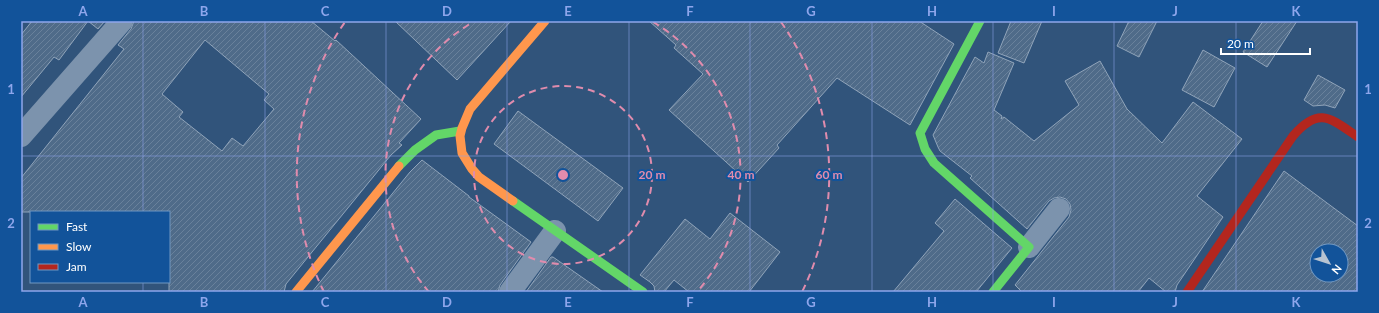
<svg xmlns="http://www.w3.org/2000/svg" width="1379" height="313" viewBox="0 0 1379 313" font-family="Lato,sans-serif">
<defs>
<pattern id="building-hatch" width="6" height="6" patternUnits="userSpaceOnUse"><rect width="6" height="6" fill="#4f6b89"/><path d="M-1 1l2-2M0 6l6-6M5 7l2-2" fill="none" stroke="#69819b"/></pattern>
</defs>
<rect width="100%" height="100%" fill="#31547b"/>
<g fill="url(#building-hatch)" stroke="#90a4ba" fill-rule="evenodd">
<path d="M 32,21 L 105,21 L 98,29 L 88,21 L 59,60 L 54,57 L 21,97 L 21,35 Z"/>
<path d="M 134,21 L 311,21 L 335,41 L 336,40 L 421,119 L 399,143 L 402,145 L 391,155 L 286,284 L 284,292 L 169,292 L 169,212 L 21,212 L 21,178 L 124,49 L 118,45 L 131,29 ZM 205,40 L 269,94 L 264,100 L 274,109 L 243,146 L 232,138 L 222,151 L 179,117 L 183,112 L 162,94 Z"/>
<path d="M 395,21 L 511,21 L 457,80 Z"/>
<path d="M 649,21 L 919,21 L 954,44 L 910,125 L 837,78 L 777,145 L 779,148 L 748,182 L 669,110 L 703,74 L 674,48 L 676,45 Z"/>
<path d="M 1011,21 L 1042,21 L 1024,63 L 998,53 Z"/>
<path d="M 1129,21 L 1157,21 L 1139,57 L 1117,46 Z"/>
<path d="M 1263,21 L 1297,21 L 1267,67 L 1243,52 Z"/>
<path d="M 1203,50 L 1235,68 L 1214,107 L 1182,90 Z"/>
<path d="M 988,52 L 1014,63 L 994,110 L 1002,116 L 1001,119 L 1004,117 L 1034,141 L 1079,105 L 1065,81 L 1100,61 L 1127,109 L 1162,143 L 1193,102 L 1242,139 L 1197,196 L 1223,217 L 1177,285 L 1175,292 L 1166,292 L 1149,278 L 1138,292 L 1022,292 L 1015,285 L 1069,217 L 1071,210 L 1070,204 L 1066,199 L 1060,197 L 1054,198 L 1049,201 L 1027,229 L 970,178 L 972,176 L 940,151 L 938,147 L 933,135 L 975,57 L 984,63 Z"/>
<path d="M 1318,75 L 1345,90 L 1335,108 L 1325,105 L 1313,106 L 1304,100 Z"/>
<path d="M 518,111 L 623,188 L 598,221 L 494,144 Z"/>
<path d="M 422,160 L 469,196 L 469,197 L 531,242 L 500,285 L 498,292 L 312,292 L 410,172 Z"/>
<path d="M 1284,171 L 1358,226 L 1358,292 L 1202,292 ZM 1317,251 L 1341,251 L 1341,275 L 1317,275 Z"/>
<path d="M 955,199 L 1012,248 L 976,292 L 893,292 L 944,231 L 935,223 Z"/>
<path d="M 730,213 L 780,252 L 749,292 L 689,292 L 674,280 L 664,292 L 655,292 L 654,286 L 650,282 L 640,275 L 685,219 L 710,239 Z"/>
<path d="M 551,257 L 553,257 L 603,292 L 526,292 Z"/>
</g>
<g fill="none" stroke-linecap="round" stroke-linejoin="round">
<g stroke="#7c93ad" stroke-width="22">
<path d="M 21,136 L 122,21"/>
<path d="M 1029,247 L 1059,209"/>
<path d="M 510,292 L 555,231"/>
</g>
<g stroke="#63d668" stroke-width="9">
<path d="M 980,21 L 920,133 L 925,149 L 934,163 L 1029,247 L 993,292"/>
<path d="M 399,166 L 415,150 L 436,135 L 460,131"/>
<path d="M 513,201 L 643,292"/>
</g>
<g stroke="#ff974d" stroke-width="9">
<path d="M 513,201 L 479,177 L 472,169 L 462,153 L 460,136 L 462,128 L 470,109 L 545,21"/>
<path d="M 296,292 L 399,166"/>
</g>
<path stroke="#b3261e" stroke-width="9" d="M 1187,292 L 1293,136 C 1319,106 1330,118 1358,137"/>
</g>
<path fill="none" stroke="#8ea6ec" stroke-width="1" stroke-opacity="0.55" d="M 143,21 L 143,212M 265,21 L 265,292M 386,21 L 386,292M 507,21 L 507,292M 629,21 L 629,292M 750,21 L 750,292M 872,21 L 872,292M 993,21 L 993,292M 1114,21 L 1114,292M 1236,21 L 1236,292M 21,156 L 1358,156M 143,282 L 143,292"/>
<g fill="none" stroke="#e08cad" stroke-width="2" stroke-dasharray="7 5">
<circle cx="563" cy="175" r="89"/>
<path d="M429 292A178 178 0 0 1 473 22M653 22A178 178 0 0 1 697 292"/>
<path d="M324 292A266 266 0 0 1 345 22M781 22A266 266 0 0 1 802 292"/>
</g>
<circle cx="563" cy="175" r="6" fill="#e08cad" stroke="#12539a" stroke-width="2"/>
<g font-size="12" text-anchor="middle" font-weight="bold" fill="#e08cad" stroke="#12539a" stroke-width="4" stroke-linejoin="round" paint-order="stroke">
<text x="652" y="179">20 m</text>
<text x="741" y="179">40 m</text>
<text x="829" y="179">60 m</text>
</g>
<rect width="1379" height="313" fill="none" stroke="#12539a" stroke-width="44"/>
<rect x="30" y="211" width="140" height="72" fill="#12539a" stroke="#7198c2"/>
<rect x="38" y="224" width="20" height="6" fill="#63d668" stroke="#7198c2"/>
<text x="66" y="231" font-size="12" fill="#ffffff">Fast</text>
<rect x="38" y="244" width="20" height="6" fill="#ff974d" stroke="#7198c2"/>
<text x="66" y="251" font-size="12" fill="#ffffff">Slow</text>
<rect x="38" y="264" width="20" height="6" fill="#b3261e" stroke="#7198c2"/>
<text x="66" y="271" font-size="12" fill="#ffffff">Jam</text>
<g transform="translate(1329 263) rotate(129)"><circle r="19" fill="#12539a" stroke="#7198c2"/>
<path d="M0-3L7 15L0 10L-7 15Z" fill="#b7c3d1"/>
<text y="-6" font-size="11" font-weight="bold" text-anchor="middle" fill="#ffffff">N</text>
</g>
<path d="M1221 48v6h89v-6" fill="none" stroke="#ffffff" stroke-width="2"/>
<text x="1227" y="48" font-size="12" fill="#ffffff" stroke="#12539a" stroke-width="3" paint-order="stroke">20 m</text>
<rect x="22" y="22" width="1335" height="269" fill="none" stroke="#8ea6ec" stroke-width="1.5"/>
<g font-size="13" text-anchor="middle" font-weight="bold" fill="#8ea6ec">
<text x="83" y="16">A</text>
<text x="204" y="16">B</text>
<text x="325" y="16">C</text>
<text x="447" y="16">D</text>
<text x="568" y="16">E</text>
<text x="690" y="16">F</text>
<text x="811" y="16">G</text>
<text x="932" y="16">H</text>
<text x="1054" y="16">I</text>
<text x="1175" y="16">J</text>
<text x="1296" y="16">K</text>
<text x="11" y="94">1</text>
<text x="1368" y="94">1</text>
<text x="11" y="228">2</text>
<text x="1368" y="228">2</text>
<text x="83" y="307">A</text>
<text x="204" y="307">B</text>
<text x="325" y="307">C</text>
<text x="447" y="307">D</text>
<text x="568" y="307">E</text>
<text x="690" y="307">F</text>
<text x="811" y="307">G</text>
<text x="932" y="307">H</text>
<text x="1054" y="307">I</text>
<text x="1175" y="307">J</text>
<text x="1296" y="307">K</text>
</g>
</svg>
